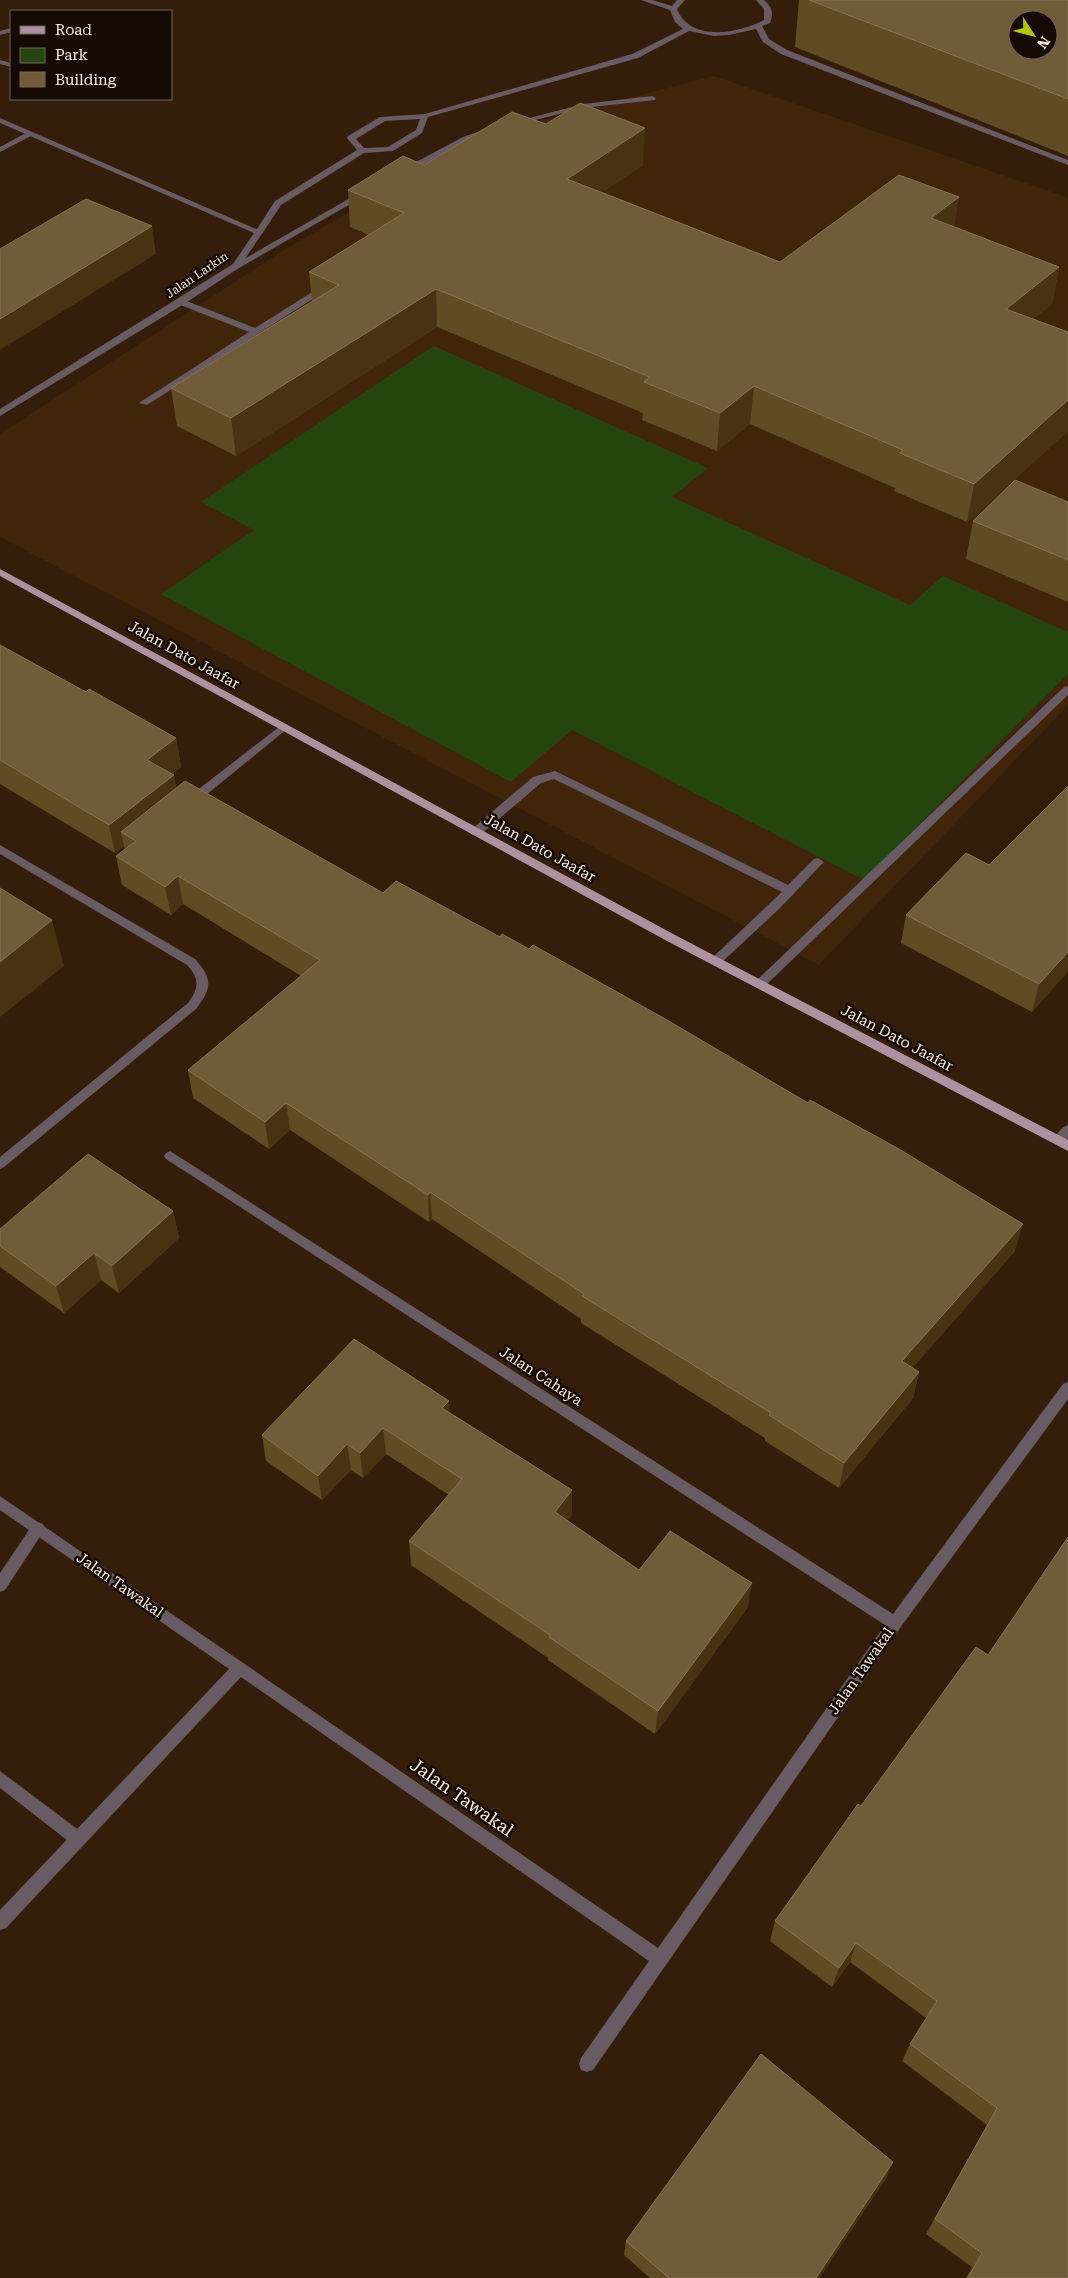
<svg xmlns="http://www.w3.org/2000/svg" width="1068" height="2278" viewBox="0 0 1068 2278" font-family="'Roboto Serif',serif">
<rect width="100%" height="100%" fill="#351e09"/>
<path fill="#41250a" d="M 714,76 L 1066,197 L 1068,200 L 1068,705 L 819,965 L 0,537 L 0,434 L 281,252 L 478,137 Z"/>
<path fill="#25450f" d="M 434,346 L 708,468 L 672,497 L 910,605 L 943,576 L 1068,632 L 1068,674 L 864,880 L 572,730 L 511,782 L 161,594 L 254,530 L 201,502 Z"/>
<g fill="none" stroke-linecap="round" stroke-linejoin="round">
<g fill="#695b63" fill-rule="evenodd">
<path d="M 641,0 L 652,0 L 672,6 L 677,0 L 685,0 L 677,9 C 690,42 738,34 764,20 L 764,9 L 756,0 L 764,0 C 772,7 774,13 770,23 L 762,26 L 769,39 L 787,50 L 1068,160 L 1068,165 L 781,54 L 763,42 L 756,29 L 729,35 L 714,36 L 689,31 L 638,58 L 428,117 L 422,133 L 393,151 L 364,153 L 281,205 L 262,234 L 255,232 L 275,201 L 357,150 L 347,138 L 348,136 L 380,117 L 425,114 L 632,54 L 683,29 L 675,22 L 670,10 ZM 420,119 L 416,130 L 388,147 L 364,148 L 356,139 L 385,121 Z"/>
<path d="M 11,28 L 11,32 L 0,35 L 0,31 Z"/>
<path d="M 0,60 L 11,63 L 11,67 L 0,64 Z"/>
<path d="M 652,96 L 656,98 L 655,100 L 583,108 L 515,125 L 511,123 L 583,104 Z"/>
<path d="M 486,129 L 489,129 L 489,133 L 408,172 L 401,170 L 463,137 Z"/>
<path d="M 28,132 L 35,134 L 0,152 L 0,147 Z"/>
<path d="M 359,193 L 366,195 L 239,268 L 232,266 Z"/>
<path d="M 325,284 L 328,285 L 328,289 L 147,405 L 139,403 L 249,332 L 178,304 L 178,300 L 184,300 L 255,328 Z"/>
<path d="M 283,724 L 287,725 L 287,729 L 195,804 L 187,804 L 186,801 L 187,798 Z"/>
<path d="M 555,771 L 788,885 L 814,859 L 818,858 L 824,862 L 779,909 L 720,964 L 712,964 L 710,961 L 712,958 L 782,892 L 554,779 L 541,783 L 480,835 L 472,835 L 470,832 L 472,829 L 533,777 Z"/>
<path d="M 0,845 L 195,959 C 213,979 212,988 196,1009 L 4,1167 L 0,1169 L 0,1157 L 188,1003 C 199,988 200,979 187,965 L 0,854 Z"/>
<path d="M 38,1522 L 43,1524 L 45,1528 L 43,1532 L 5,1590 L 0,1592 L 0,1573 L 33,1524 Z"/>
<path d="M 0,1771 L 84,1834 L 86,1839 L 84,1844 L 78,1847 L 72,1844 L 0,1788 Z"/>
</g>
<g fill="#695b63" fill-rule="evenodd">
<path d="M 1068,686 L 1068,695 L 764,987 L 756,987 L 754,984 L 756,981 L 1064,687 Z"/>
<path d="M 1068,1125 L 1068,1139 L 1063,1144 L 1055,1144 L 1053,1141 C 1056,1135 1061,1127 1068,1125 Z"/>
<path d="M 170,1151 L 893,1614 L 1063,1384 L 1068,1382 L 1068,1399 L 900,1628 L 593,2070 L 587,2072 L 581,2070 L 579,2064 L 581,2058 L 649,1961 L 241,1677 L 6,1928 L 0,1930 L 0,1910 L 229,1669 L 0,1510 L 0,1496 L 658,1948 L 885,1625 L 166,1159 L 164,1156 L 166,1153 Z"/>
</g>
<path fill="#695b63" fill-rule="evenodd" d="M 0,118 L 263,232 L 239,268 L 184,304 L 0,416 L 0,409 L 233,264 L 254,233 L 0,123 Z"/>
<path fill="#ae91a1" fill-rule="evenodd" d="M 0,569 L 675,935 L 1068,1140 L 1068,1151 L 667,941 L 0,576 Z"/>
</g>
<g fill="#614b25">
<path d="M 799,0 L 1068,0 L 1068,156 L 795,47 Z"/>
<path d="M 424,165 L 643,165 L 602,192 L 780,262 L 954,227 L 1059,267 L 1052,304 L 1033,319 L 1068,332 L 1068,431 L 967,522 L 894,491 L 895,488 L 750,424 L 717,451 L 642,420 L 643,413 L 437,327 L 236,456 L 177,426 L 171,388 L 312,301 L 309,272 L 369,235 L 350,227 L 348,190 Z"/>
<path d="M 1068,502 L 1068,602 L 966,559 L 973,521 Z"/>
<path d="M 0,645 L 86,692 L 176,738 L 181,767 L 172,774 L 174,775 L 176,788 L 1015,1251 L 912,1368 L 919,1372 L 913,1398 L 839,1488 L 765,1441 L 765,1438 L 581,1323 L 581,1319 L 432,1219 L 429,1222 L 290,1130 L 269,1149 L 193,1098 L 188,1070 L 301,976 L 183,904 L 171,915 L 122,885 L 116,856 L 125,850 L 124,846 L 115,853 L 0,784 Z"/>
<path d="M 1068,786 L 1068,971 L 1032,1012 L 901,943 L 906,915 L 989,865 Z"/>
<path d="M 173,1211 L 179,1238 L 119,1293 L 101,1280 L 64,1313 L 0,1267 L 0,1229 Z"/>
<path d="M 450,1413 L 572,1490 L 572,1515 L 567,1520 L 639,1570 L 748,1607 L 655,1734 L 548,1660 L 548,1658 L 411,1565 L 409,1541 L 449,1495 L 386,1454 L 363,1478 L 351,1470 L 322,1500 L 266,1461 L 262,1435 Z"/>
<path d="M 976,1647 L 1068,2278 L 966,2278 L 972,2267 L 926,2234 L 987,2125 L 902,2061 L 910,2044 L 926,2018 L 850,1962 L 832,1987 L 770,1941 L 775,1921 L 861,1806 Z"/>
<path d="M 893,2162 L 886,2178 L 819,2278 L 650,2278 L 624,2255 L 626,2241 Z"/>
</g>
<g fill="#483211">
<path d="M 645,128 L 643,165 L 566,216 L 567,179 Z"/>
<path d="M 959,197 L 953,234 L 931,218 Z"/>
<path d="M 152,226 L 156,254 L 0,350 L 0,319 Z"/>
<path d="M 1059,267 L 1052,304 L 999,347 L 1006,309 Z"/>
<path d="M 436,289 L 437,327 L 236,456 L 231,418 Z"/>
<path d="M 754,386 L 750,424 L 717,451 L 720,413 Z"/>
<path d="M 1068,400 L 1068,431 L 967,522 L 974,484 Z"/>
<path d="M 176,738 L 181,767 L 153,788 L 147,760 Z"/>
<path d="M 174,775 L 179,803 L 121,832 L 124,846 L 115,853 L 109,825 Z"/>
<path d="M 178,876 L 183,904 L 171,915 L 165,887 Z"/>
<path d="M 52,920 L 64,966 L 0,1017 L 0,962 Z"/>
<path d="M 1068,952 L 1068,971 L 1032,1012 L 1039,984 Z"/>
<path d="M 286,1103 L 290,1130 L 269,1149 L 265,1122 Z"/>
<path d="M 430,1192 L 432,1219 L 429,1222 L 428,1195 Z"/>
<path d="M 173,1211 L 179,1238 L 119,1293 L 112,1266 Z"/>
<path d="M 1023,1224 L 1015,1251 L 896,1387 L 902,1361 Z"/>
<path d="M 94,1253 L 101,1280 L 64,1313 L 56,1286 Z"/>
<path d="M 919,1372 L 913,1398 L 839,1488 L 844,1463 Z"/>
<path d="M 449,1401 L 450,1427 L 442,1408 Z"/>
<path d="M 383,1428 L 386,1454 L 363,1478 L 360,1453 Z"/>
<path d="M 347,1444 L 351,1470 L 322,1500 L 318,1476 Z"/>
<path d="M 572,1490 L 572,1515 L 555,1536 L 555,1512 Z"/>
<path d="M 752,1583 L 748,1607 L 655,1734 L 658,1711 Z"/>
<path d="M 856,1943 L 850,1962 L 832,1987 L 839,1968 Z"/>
<path d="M 893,2162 L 886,2178 L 819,2278 L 816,2278 Z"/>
</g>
<g fill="#715c39" stroke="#877353" fill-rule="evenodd">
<path d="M 809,0 L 1068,0 L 1068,99 ZM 1018,20 L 1048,20 L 1048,50 L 1018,50 Z"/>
<path d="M 580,103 L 645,128 L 567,179 L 780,262 L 899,175 L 959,197 L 931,218 L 1059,267 L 1006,309 L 1068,332 L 1068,400 L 974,484 L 900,453 L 903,450 L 754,386 L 720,413 L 644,382 L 650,377 L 436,289 L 231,418 L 171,388 L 339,285 L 309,272 L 404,213 L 348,190 L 403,156 L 424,165 L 512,112 L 546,124 Z"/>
<path d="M 86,199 L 152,226 L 0,319 L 0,249 Z"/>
<path d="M 1015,480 L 1068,502 L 1068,560 L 973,521 Z"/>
<path d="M 0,645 L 86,692 L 89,689 L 176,738 L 147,760 L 174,775 L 109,825 L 0,760 Z"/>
<path d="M 185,781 L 383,893 L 396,881 L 500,937 L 502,934 L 529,949 L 533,945 L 667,1020 L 808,1103 L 810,1100 L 899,1149 L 1023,1224 L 902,1361 L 919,1372 L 844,1463 L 769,1415 L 771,1413 L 582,1296 L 584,1294 L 430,1192 L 428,1195 L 286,1103 L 265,1122 L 188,1070 L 320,960 L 178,876 L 165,887 L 116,856 L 136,841 L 121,832 Z"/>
<path d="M 1068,786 L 1068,952 L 1039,984 L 906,915 L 966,853 L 989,865 Z"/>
<path d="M 0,888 L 52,920 L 0,962 Z"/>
<path d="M 88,1154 L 173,1211 L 112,1266 L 94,1253 L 56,1286 L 0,1246 L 0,1229 Z"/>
<path d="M 354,1339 L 449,1401 L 442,1408 L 572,1490 L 555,1512 L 639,1570 L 670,1531 L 752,1583 L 658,1711 L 549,1637 L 550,1635 L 409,1541 L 462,1479 L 383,1428 L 360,1453 L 347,1444 L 318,1476 L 262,1435 Z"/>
<path d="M 1068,1537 L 1068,2278 L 968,2278 L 982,2253 L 935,2219 L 997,2108 L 910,2044 L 937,2001 L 856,1943 L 839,1968 L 775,1921 L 858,1804 L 861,1806 L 976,1647 L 988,1655 Z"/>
<path d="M 761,2054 L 893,2162 L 816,2278 L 669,2278 L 626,2241 Z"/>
</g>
<g text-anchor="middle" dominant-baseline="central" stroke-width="5" stroke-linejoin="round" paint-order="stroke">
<g font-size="12" fill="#fbebdf" stroke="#150b04">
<text transform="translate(197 275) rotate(-34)">Jalan Larkin</text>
</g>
<g font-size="15" fill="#fbebdf" stroke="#150b04">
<text transform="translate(184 655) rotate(29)">Jalan Dato Jaafar</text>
<text transform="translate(540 848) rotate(29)">Jalan Dato Jaafar</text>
<text transform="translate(897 1038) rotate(28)">Jalan Dato Jaafar</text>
<text transform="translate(541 1376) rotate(33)">Jalan Cahaya</text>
<text transform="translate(120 1585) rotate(35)">Jalan Tawakal</text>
<text transform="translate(861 1671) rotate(-55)">Jalan Tawakal</text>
</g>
<g font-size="18" fill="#fbebdf" stroke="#150b04">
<text transform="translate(462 1797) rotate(35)">Jalan Tawakal</text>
</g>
</g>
<rect x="10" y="10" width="162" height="90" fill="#150b04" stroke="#71655c"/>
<rect x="20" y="26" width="25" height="8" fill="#ae91a1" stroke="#71655c"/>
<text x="55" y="35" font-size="15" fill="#fbebdf">Road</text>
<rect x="20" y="48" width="25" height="15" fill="#25450f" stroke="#71655c"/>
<text x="55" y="60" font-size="15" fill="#fbebdf">Park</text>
<rect x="20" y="72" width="25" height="15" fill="#715c39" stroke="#71655c"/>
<text x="55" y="85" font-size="15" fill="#fbebdf">Building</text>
<g transform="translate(1033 35) rotate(126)"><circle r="24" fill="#150b04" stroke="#71655c"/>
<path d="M0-4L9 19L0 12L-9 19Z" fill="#b1c500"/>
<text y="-8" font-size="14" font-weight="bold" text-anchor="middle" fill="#fbebdf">N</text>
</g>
</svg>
